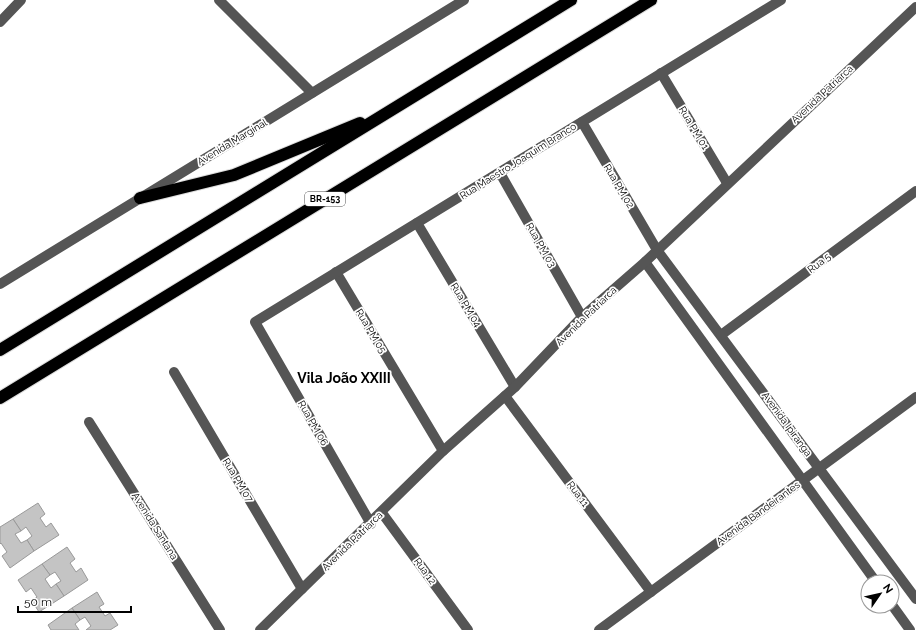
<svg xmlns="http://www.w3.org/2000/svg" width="916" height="630" viewBox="0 0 916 630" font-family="Raleway,sans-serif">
<rect width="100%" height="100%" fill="#fff"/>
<g fill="#c4c4c4" stroke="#999">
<path d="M 38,503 L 45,514 L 40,518 L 46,527 L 51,523 L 59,535 L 34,551 L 27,540 L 32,536 L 26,527 L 21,531 L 13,519 Z"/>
<path d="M 13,519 L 21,531 L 15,534 L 21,543 L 27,540 L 34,551 L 10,568 L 2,556 L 7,552 L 1,543 L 0,544 L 0,527 Z"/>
<path d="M 67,547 L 75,559 L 70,563 L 76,572 L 81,568 L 88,580 L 64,596 L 56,584 L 61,581 L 55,572 L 50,575 L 42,564 Z"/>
<path d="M 42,564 L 50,575 L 45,579 L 51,588 L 56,584 L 64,596 L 39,612 L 32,601 L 37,597 L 31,588 L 26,592 L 18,580 Z"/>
<path d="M 97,592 L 104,604 L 99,607 L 105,616 L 110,613 L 118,625 L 110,630 L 86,630 L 91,626 L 85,617 L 80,620 L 72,608 Z"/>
<path d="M 72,608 L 80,620 L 75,624 L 79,630 L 51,630 L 48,625 Z"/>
</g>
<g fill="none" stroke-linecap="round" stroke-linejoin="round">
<defs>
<g id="highway">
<path d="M 140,198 L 234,175 L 360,123"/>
<path d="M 0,350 L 571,0"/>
<path d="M 0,398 L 651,0"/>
</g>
</defs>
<use href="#highway" stroke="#dbdbdb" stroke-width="14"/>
<g stroke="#555" stroke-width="10">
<path d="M 219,0 L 312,93"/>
<path d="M 0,22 L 21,0"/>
<path d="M 661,73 L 727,183"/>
<path d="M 582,122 L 657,250 L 916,599"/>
<path d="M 500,173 L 582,317"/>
<path d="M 417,223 L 515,387"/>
<path d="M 645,262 L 876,582"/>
<path d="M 336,272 L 443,451"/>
<path d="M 0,284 L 464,0"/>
<path d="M 721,335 L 916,191"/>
<path d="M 174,372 L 302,589"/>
<path d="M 505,396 L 651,592"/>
<path d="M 89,422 L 220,630"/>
<path d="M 382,513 L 468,630"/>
<path d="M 371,524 L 255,322 L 781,0"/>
<path d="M 892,605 L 910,630"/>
<path d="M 260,630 L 443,451 L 515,387 L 582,317 L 645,262 L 916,7"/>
<path d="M 599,630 L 916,397"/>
</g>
<use href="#highway" stroke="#000" stroke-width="12"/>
</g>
<g text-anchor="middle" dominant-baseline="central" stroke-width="3.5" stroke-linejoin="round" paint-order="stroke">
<rect fill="#fff" stroke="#4c4c4c" stroke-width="1" x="305" y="192" width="40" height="14" rx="3"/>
<g font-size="9" font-weight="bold" fill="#000">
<text x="325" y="199">BR-153</text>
</g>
<g font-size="10" fill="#000" stroke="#fff">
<text transform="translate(822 94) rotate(-43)">Avenida Patriarca</text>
<text transform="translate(694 128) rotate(59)">Rua PM 01</text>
<text transform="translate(232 142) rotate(-31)">Avenida Marginal</text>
<text transform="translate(518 161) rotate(-32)">Rua Maestro Joaquim Branco</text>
<text transform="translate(619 186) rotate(59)">Rua PM 02</text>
<text transform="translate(541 245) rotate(60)">Rua PM 03</text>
<text transform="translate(819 263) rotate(-37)">Rua 5</text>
<text transform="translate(466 305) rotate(59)">Rua PM 04</text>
<text transform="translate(586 316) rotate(-44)">Avenida Patriarca</text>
<text transform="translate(371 331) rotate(59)">Rua PM 05</text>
<text transform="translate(313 423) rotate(60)">Rua PM 06</text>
<text transform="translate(787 424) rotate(54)">Avenida Ipiranga</text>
<text transform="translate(238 480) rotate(59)">Rua PM 07</text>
<text transform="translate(578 494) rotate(53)">Rua 11</text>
<text transform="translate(758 513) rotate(-36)">Avenida Bandeirantes</text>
<text transform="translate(155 526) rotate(58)">Avenida Santana</text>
<text transform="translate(352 541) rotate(-44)">Avenida Patriarca</text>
<text transform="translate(425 571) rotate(54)">Rua 12</text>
</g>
<g font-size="14" font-weight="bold" fill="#000" stroke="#fff">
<text x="344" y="378">Vila João XXIII</text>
</g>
</g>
<g transform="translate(880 594) rotate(56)"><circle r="19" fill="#ffffff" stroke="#999999"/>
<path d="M0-3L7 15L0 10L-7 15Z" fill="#000000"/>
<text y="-6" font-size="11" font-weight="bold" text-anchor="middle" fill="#000000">N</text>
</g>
<path d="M18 606v6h113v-6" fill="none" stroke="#000000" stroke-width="2"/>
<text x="24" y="606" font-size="12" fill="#000000" stroke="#ffffff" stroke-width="3" paint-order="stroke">50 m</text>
</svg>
